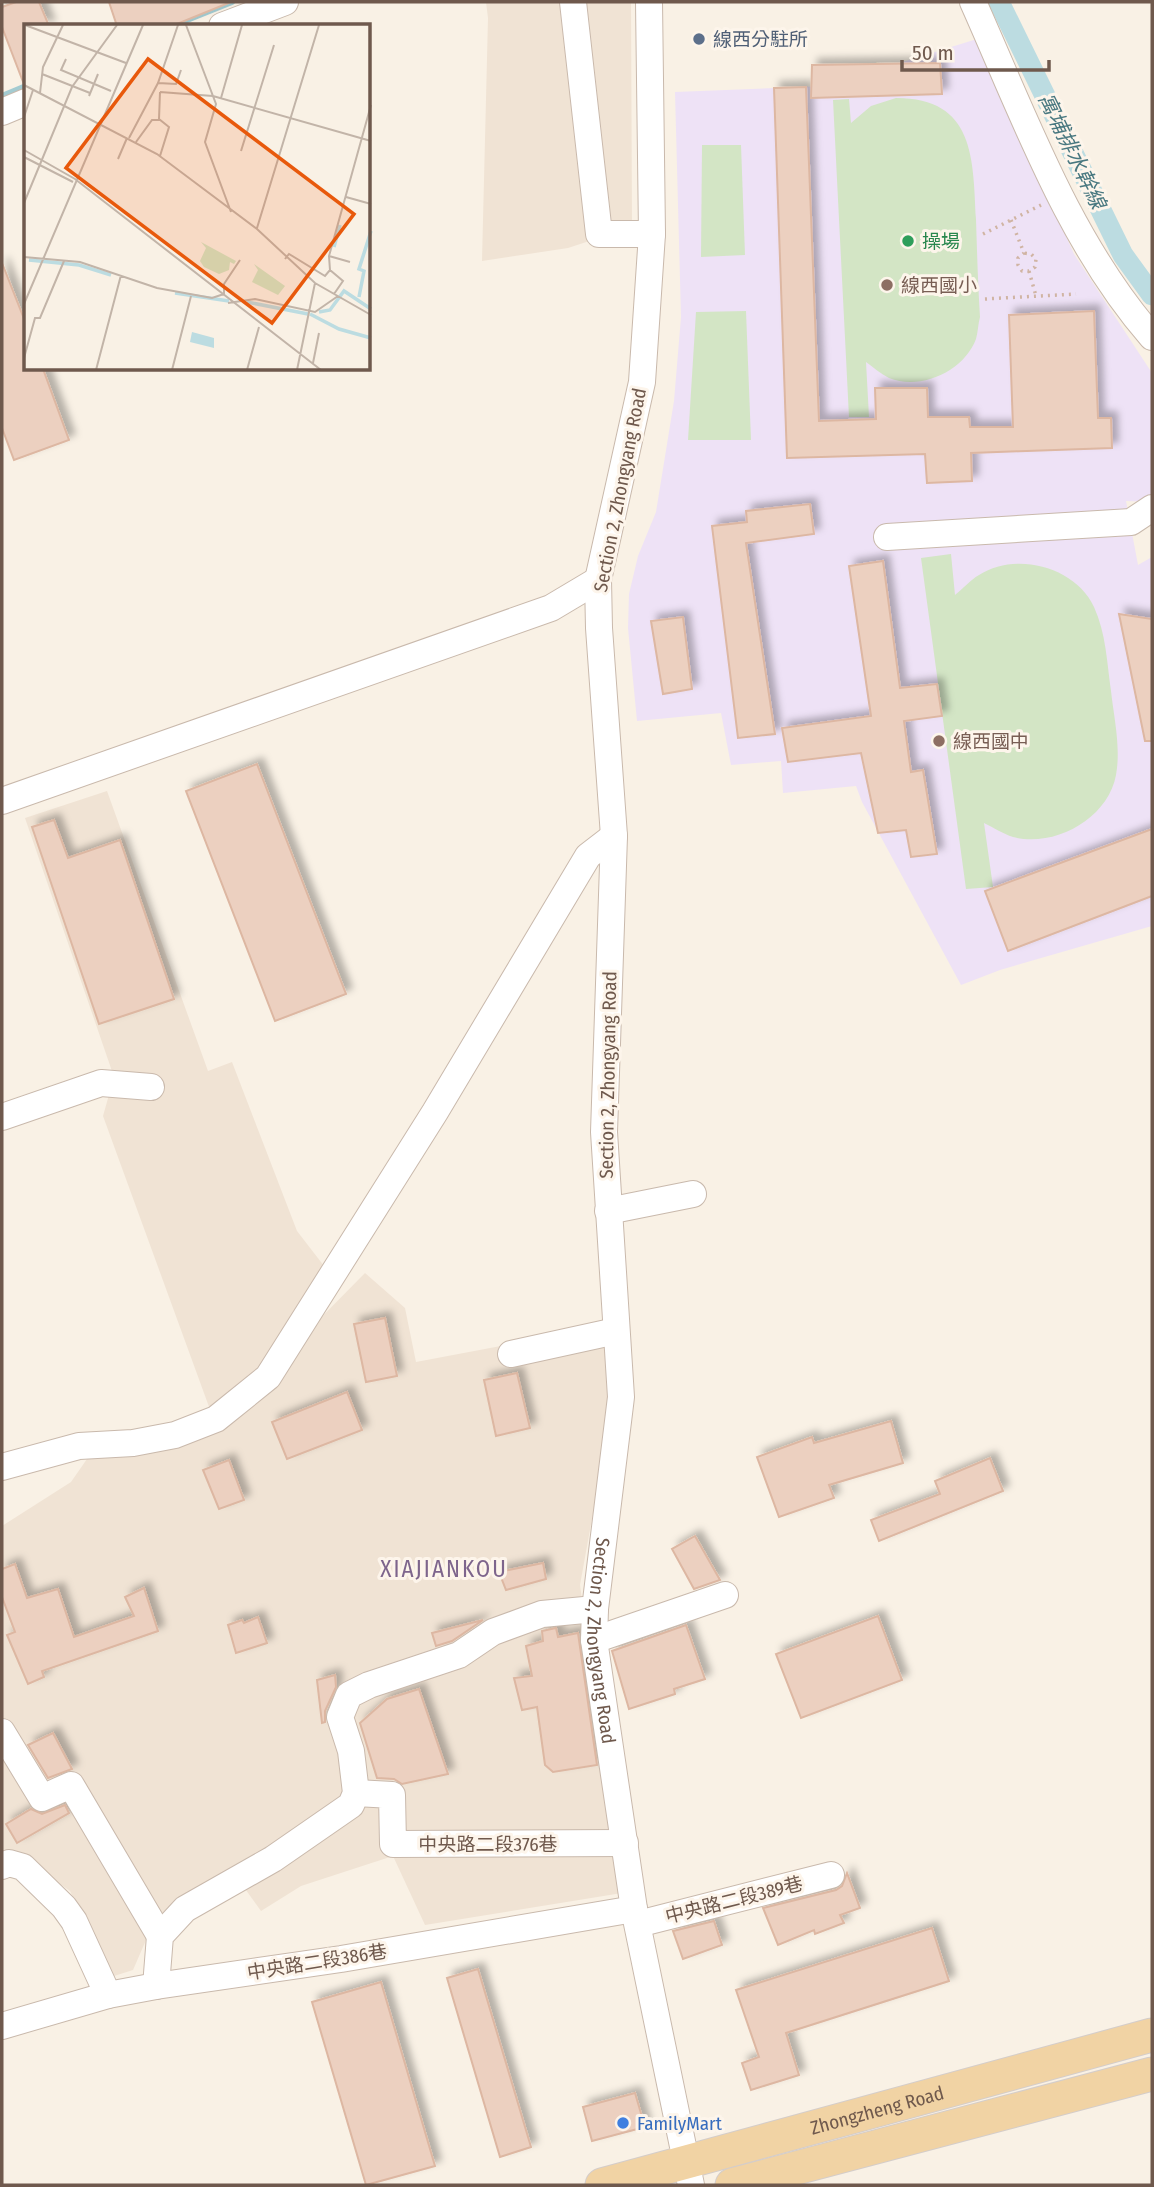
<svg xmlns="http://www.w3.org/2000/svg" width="1154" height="2187" viewBox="0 0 1154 2187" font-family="'Fira Sans Condensed','Noto Sans TC',sans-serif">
<defs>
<filter id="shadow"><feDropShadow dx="6" dy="-6" stdDeviation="3.5" flood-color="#0004"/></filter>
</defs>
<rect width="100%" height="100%" fill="#f9f1e5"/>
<g fill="#f0e3d4">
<path d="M 486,2 L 631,2 L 632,227 L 568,248 L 482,261 L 488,18 Z"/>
<path d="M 107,791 L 208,1071 L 232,1062 L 297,1231 L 331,1275 L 296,1343 L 365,1273 L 405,1308 L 416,1362 L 606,1326 L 608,1430 L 580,1585 L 622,1893 L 425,1925 L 393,1856 L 301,1886 L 261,1911 L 230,1868 L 156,1917 L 133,1970 L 114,1976 L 70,1891 L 18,1854 L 2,1850 L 2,1526 L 71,1482 L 96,1446 L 212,1415 L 103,1116 L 114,1077 L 25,818 Z"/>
</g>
<path fill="#eee2f6" d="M 977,39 L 1074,254 L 1152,373 L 1152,502 L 1126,501 L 1138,565 L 1152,557 L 1152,926 L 1000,970 L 961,985 L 862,802 L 856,786 L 783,793 L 781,761 L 731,765 L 721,713 L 637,721 L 628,628 L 629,594 L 638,556 L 656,512 L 674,401 L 681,317 L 675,92 L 825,86 Z"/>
<g fill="#d3e5c5">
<path d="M 896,98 C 975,98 973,159 976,219 C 977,252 978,285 980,317 C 978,324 978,332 976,339 C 964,371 921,391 889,378 C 881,374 873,367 866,362 L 869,417 L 849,417 L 833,100 L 849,99 L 851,123 L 871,106 Z"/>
<path d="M 702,145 L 741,145 L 745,255 L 701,257 Z"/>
<path d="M 746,311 L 751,440 L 688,440 L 696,312 Z"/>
<path d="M 951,554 L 955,595 C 963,589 970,580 979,575 C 1016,551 1076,567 1094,607 C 1106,633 1107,663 1111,691 C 1114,718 1121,748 1116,775 C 1108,819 1054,848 1013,837 C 1003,834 993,827 984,823 L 993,887 L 966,889 L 921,558 Z"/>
</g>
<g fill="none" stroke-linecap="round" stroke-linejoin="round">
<g stroke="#a3cbd1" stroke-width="6">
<path d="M 172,26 L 232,2"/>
<path d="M 2,96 L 26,86"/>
</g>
<path stroke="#bcdce1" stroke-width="21" d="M 999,2 L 1123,255 L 1152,295"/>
</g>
<g fill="#ecd0c0" stroke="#ddb7a2" stroke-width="2" filter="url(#shadow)">
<path d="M 16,2 L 39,2 L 49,26 L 26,26 L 25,87 L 2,27 L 2,7 Z"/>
<path d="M 109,2 L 231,2 L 172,26 L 117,26 Z"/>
<path d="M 940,63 L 942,94 L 811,98 L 812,65 Z"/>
<path d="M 806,87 L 819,421 L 876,419 L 875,388 L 927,388 L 928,417 L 969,417 L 970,427 L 1013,427 L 1009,315 L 1094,311 L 1098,418 L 1111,418 L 1112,448 L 971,453 L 972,481 L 927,483 L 925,454 L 787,458 L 774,88 Z"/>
<path d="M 2,263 L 26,324 L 26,369 L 43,369 L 69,440 L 14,460 L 2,428 Z"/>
<path d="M 810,504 L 814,534 L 746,543 L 775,734 L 738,738 L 712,526 L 747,522 L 746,511 Z"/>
<path d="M 883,561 L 900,688 L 937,684 L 942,716 L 904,721 L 911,772 L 923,770 L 937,854 L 911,857 L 906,830 L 878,833 L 861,753 L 788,762 L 782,728 L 871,716 L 849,566 Z"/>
<path d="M 1119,614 L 1152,619 L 1152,741 L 1145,741 Z"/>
<path d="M 683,617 L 692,689 L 663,694 L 651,621 Z"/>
<path d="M 257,764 L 346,994 L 275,1021 L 186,791 Z"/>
<path d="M 54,820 L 68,858 L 120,840 L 174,999 L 99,1024 L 32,827 Z"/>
<path d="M 1152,829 L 1152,896 L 1008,951 L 985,891 Z"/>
<path d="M 385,1318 L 397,1376 L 366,1382 L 354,1324 Z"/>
<path d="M 517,1373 L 530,1428 L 496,1436 L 484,1380 Z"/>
<path d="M 347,1392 L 362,1430 L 287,1459 L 272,1422 Z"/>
<path d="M 891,1421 L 903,1463 L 829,1485 L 834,1498 L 779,1517 L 757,1457 L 812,1437 L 814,1443 Z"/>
<path d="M 990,1458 L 1003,1491 L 879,1541 L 871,1520 L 940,1494 L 935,1481 Z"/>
<path d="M 229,1460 L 244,1500 L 219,1509 L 203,1470 Z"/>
<path d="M 695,1536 L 720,1580 L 694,1589 L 672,1549 Z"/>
<path d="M 543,1563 L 546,1579 L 506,1590 L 499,1572 Z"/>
<path d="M 15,1564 L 27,1598 L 58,1589 L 74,1637 L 134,1616 L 125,1597 L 144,1588 L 158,1631 L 42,1671 L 44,1677 L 28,1684 L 7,1635 L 15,1632 L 2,1597 L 2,1569 Z"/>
<path d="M 878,1616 L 902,1680 L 801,1718 L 776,1654 Z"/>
<path d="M 258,1617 L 267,1643 L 236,1653 L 228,1625 L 242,1620 L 244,1623 Z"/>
<path d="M 483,1620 L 452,1641 L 436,1646 L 432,1633 Z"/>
<path d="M 686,1625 L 705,1679 L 674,1689 L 675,1694 L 629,1709 L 612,1651 Z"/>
<path d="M 556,1628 L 558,1637 L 578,1633 L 597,1765 L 553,1772 L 545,1765 L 537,1707 L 522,1710 L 514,1678 L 532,1676 L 526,1646 L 543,1641 L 542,1631 Z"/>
<path d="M 335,1675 L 336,1687 L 325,1711 L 325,1722 L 322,1723 L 317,1680 Z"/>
<path d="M 419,1689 L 448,1774 L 402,1784 L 394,1779 L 377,1778 L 360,1723 L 387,1699 Z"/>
<path d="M 53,1733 L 72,1769 L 48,1778 L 28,1745 Z"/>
<path d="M 65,1805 L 69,1813 L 17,1843 L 6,1824 L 31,1809 L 42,1814 Z"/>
<path d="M 847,1873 L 860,1908 L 840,1915 L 844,1923 L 815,1934 L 814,1930 L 778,1945 L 763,1908 L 836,1890 L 842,1886 Z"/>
<path d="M 714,1921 L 722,1945 L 683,1959 L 673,1931 Z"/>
<path d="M 932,1928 L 949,1981 L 786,2033 L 799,2075 L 751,2090 L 742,2063 L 759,2057 L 736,1990 Z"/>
<path d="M 478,1969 L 531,2147 L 500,2157 L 447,1978 Z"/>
<path d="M 381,1982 L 435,2166 L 366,2185 L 312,2002 Z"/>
<path d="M 635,2093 L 645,2127 L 592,2141 L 583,2107 Z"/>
</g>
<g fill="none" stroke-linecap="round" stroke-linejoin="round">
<defs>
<g id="minor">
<path d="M 573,2 L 599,234 L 652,234"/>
<path id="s1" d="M 649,2 L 652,234 L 642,382 L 598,580 L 599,628 L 614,836 L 604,1132 L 621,1397 L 595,1609 L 594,1640 L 634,1909 L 691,2185"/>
<path d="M 973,2 C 1024,116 1069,242 1152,337"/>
<path d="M 222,26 L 285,2"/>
<path d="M 2,112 L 26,102"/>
<path d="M 887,537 L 1131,522 L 1152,508"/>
<path d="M 2,801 L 551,608 L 598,580"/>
<path d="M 2,1117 L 101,1083 L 151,1087"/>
<path d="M 608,1211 L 693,1194"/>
<path d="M 511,1354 L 616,1331"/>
<path d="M 2,1467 L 79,1446 L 133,1443 L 175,1435 L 216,1419 L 268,1377 L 435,1112 L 588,856 L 614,836"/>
<path d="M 594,1640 L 725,1595"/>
<path d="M 2,1732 L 42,1798 L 71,1785 L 160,1936"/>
<path d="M 356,1793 L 392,1795 L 393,1844 L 625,1843"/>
<path d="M 2,1866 L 9,1863 L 23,1867 L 64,1907 L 74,1921 L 108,1995"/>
<path d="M 638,1924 L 831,1875"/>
<path d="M 156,1986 L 160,1936 L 185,1909 L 273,1859 L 351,1805 L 356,1793 L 351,1751 L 340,1717 L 349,1695 L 369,1685 L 459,1655 L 493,1632 L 542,1614 L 595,1609"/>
<path d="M 2,2026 L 108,1995 L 156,1986 L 341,1959 L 634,1909"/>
</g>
<g id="major">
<path id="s2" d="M 602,2185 L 1152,2035"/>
<path d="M 732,2185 L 1152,2074"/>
</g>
</defs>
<use href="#minor" stroke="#c9b9ac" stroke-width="28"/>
<use href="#major" stroke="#d4cdca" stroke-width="35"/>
<g stroke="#d0b4a3" stroke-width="3.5" stroke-dasharray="2 5" stroke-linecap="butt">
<path d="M 1011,220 L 1024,253 L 1018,258 L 1018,265 L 1022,271 L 1029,271 L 1035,267 L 1036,259 L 1031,254 L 1024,253"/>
<path d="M 983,234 L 1041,205"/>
<path d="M 1029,271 L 1036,296"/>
<path d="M 985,299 L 1076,294"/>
</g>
<use href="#minor" stroke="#fff" stroke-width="26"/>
<use href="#major" stroke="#f1d3a4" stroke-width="33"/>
</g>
<circle fill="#5c6f8a" stroke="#fdf5eb" stroke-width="2.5" cx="699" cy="39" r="7"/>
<circle fill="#2e9e5b" stroke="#fdf5eb" stroke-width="2.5" cx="908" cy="241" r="7"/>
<g fill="#8d6e63" stroke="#fdf5eb" stroke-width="2.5">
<circle cx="887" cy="285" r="7"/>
<circle cx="939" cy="741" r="7"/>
</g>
<circle fill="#3f7fe0" stroke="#fdf5eb" stroke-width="2.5" cx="623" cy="2123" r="7"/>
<g text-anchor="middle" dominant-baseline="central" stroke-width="6" stroke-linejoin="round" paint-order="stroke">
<g font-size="19" fill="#4e5e75" stroke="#fdf5eb" text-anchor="start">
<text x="713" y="39">線西分駐所</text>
</g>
<g font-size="19" fill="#27864d" stroke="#fdf5eb" text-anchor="start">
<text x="922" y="241">操場</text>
</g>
<g font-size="19" fill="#785e54" stroke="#fdf5eb" text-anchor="start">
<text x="901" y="285">線西國小</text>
<text x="953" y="741">線西國中</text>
</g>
<g font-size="19" fill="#6f594d" stroke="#fdf5eb">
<text transform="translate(620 490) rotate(-79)">Section 2, Zhongyang Road</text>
<text transform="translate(608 1075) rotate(-89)">Section 2, Zhongyang Road</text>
<text stroke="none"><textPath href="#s1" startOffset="1647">Section 2, Zhongyang Road</textPath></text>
<text x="488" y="1844">中央路二段376巷</text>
<text transform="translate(734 1900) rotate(-14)">中央路二段389巷</text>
<text transform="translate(317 1962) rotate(-9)">中央路二段386巷</text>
<text stroke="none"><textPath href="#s2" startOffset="285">Zhongzheng Road</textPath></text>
</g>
<g font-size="19" fill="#366cbe" stroke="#fdf5eb" text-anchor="start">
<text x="637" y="2123">FamilyMart</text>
</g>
<g font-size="21" font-style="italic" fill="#497880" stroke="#fdf5eb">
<text transform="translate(1072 151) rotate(64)">寓埔排水幹線</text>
</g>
<g font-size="23" letter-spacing="2" fill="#7e658c" stroke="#fdf5eb">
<text x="444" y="1569">XIAJIANKOU</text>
</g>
</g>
<g transform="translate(24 24)">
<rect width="346" height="346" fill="#f9f1e5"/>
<path d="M 177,218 L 212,237 L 210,240 L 206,238 L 205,246 L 195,250 L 180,243 L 176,237 L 182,224 ZM 230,240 L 261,262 L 254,271 L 228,258 L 234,246 Z" fill="#d3e5c5"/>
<path d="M 168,308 L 190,314 L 190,324 L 166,318 Z" fill="#bcdce1"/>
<path fill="none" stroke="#bcdce1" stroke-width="3.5" d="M 310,223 L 316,201M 5,236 L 55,241 L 87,251M 151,269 L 205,277M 335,273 L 340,247 L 335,245 L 347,207M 223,278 L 284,290M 295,288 L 306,286 L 320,267 L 347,285M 286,290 L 315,305 L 347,314"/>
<path fill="none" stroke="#c2b4a8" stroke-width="2" d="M 1,1 L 102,39M 162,1 L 192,80 L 181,118 L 207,188M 42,35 L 37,46 L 87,67M 18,50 L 66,69M 134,59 L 152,60 L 157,46M 0,61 L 133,130 L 233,205 L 291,259 L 347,291M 136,68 L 189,72 L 347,117M 136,68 L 135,95 L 145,103 L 136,132M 16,69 L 19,43 L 39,1M 65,72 L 74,50M 197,74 L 218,1M 0,93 L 9,66M 105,114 L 134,59 L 154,1M 112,118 L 128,96 L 136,96M 0,126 L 51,155 L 297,346M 217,127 L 250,21M 0,133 L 49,158M 94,135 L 103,114M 322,173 L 347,180M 0,179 L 48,63 L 93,1M 233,204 L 295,1M 305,232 L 326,238M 0,233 L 56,238 L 133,264 L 188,274 L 200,270 L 200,260 L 216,236M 261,235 L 265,230 L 301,252 L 306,246M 310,270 L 319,257 L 306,246 L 305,232 L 347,81M 204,279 L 231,275 L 291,288 L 314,272M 0,280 L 119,1M 0,334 L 11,294 L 16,294 L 40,237M 289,339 L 295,309M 72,346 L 97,251M 148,346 L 167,272M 223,346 L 235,303M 273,346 L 291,259"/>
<path fill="#e8590c" fill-opacity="0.15" stroke="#e8590c" stroke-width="3.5" d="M 124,35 L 330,190 L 248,299 L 42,144 Z"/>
<rect width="346" height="346" fill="none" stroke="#6f594d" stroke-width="3.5"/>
</g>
<rect width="1154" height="2187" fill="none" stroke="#6f594d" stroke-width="7"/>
<path d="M902 60v10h147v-10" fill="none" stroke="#6f594d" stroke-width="3.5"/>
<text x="912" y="60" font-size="21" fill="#6f594d" stroke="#fdf5eb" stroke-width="5" paint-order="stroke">50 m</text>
</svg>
